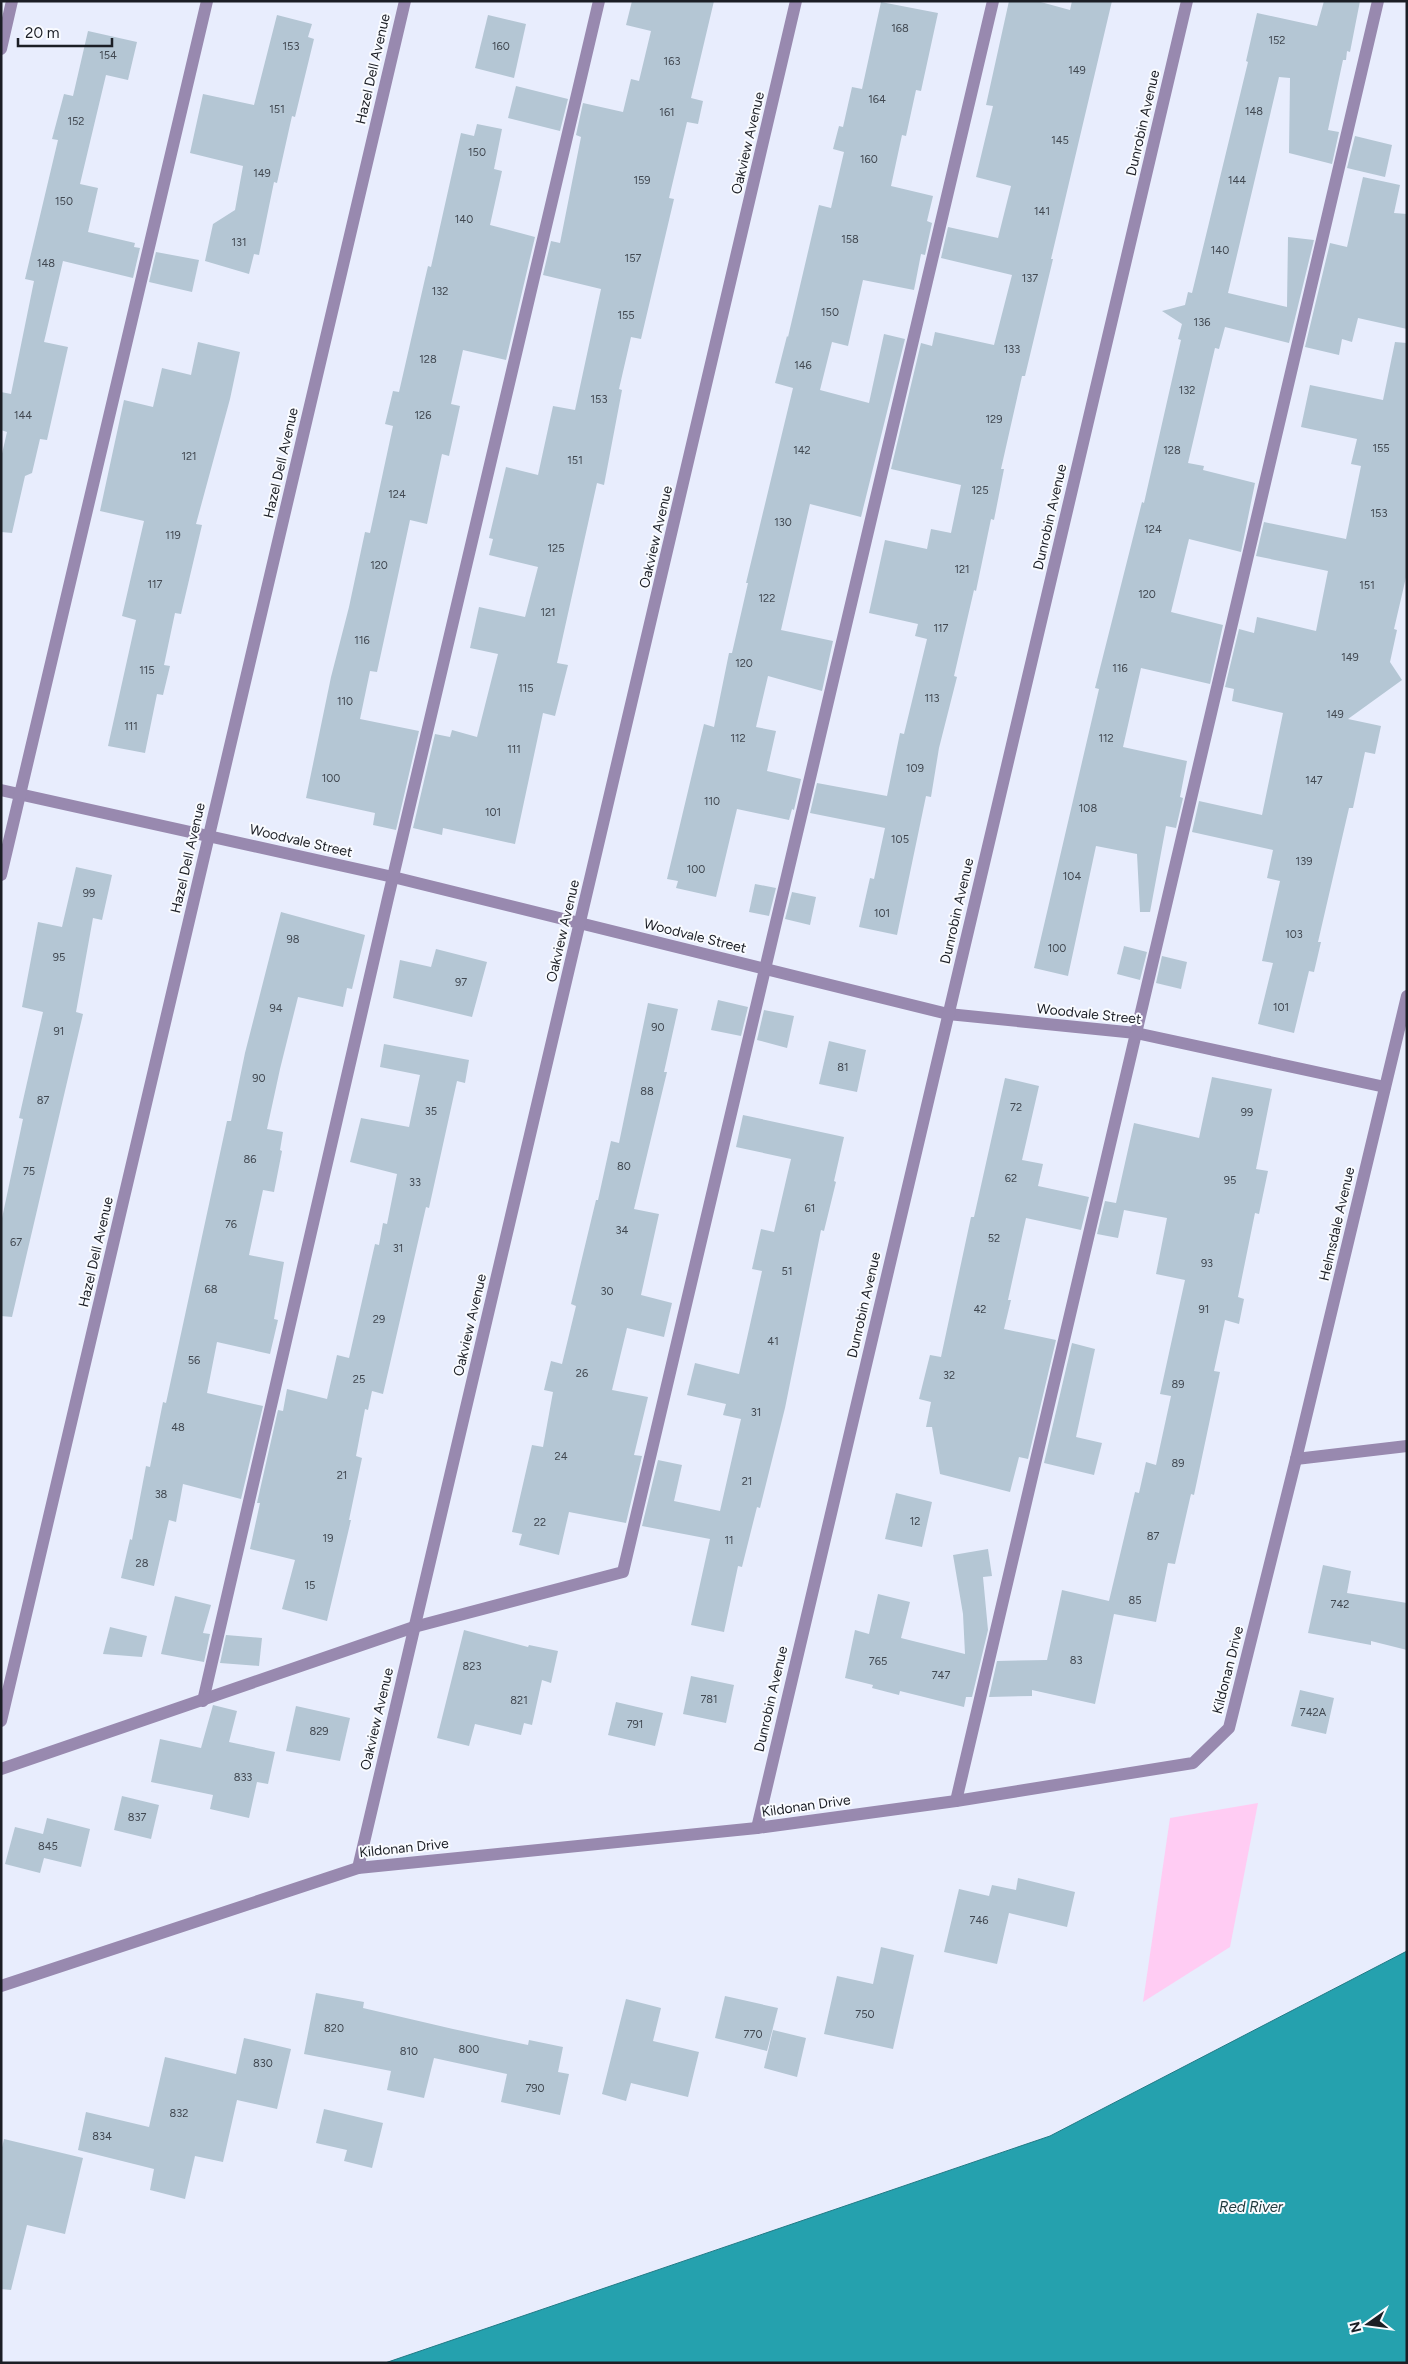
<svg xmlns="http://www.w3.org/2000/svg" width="1408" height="2364" viewBox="0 0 1408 2364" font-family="Figtree,sans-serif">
<rect width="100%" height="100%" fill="#e8edfd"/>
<path fill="#ffccf3" d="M 1258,1803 L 1230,1947 L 1143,2002 L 1170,1818 Z"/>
<path fill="#25a1ae" stroke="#227a85" d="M 1407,1951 L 1407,2363 L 385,2363 L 1050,2136 Z"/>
<g fill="#b4c6d4">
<path d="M 632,1 L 714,1 L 691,98 L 703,101 L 698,124 L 687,122 L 669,198 L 674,199 L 641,339 L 631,337 L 619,389 L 622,390 L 604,485 L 597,483 L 557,663 L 568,665 L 555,716 L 543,713 L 515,844 L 443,828 L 442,835 L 413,828 L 435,734 L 450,737 L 452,730 L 477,737 L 498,654 L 470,648 L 479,607 L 525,617 L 538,567 L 489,555 L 493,539 L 489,538 L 506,467 L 538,475 L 553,406 L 575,410 L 601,289 L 543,275 L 551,241 L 560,243 L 581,137 L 576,135 L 583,103 L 623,112 L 631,79 L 639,81 L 651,31 L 626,25 Z"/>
<path d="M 1009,1 L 1037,1 L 1070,10 L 1072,1 L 1112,1 L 1051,259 L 1053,259 L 1042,305 L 1025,376 L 1022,376 L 1001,469 L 1004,469 L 994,520 L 991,519 L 976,591 L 974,590 L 954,676 L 957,677 L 939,748 L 931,797 L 926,796 L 897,935 L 859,927 L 870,878 L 874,879 L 885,828 L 810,813 L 817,783 L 887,796 L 900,733 L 904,734 L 927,639 L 915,636 L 918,624 L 869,613 L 885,540 L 927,549 L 931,529 L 951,533 L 961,485 L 891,469 L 921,343 L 932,346 L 935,332 L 994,345 L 1012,275 L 941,258 L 948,227 L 998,238 L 1011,186 L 976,177 L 993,106 L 986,105 Z"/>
<path d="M 1324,1 L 1360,1 L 1350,52 L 1347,51 L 1346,60 L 1343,60 L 1328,130 L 1339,132 L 1332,164 L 1289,153 L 1290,78 L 1279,77 L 1228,293 L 1287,307 L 1288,237 L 1314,240 L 1289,343 L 1225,327 L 1219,349 L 1215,348 L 1188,463 L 1204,466 L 1203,470 L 1255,483 L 1241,552 L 1189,539 L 1171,612 L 1223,625 L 1210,684 L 1141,668 L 1123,747 L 1187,761 L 1180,797 L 1183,798 L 1176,828 L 1166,826 L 1150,912 L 1140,912 L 1137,854 L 1096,846 L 1068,976 L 1034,968 L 1099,689 L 1095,688 L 1142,502 L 1144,503 L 1181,340 L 1178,339 L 1182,324 L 1162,311 L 1185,305 L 1188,292 L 1192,293 L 1248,62 L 1246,61 L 1257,13 L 1317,26 Z"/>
<path d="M 881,2 L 938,13 L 921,91 L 916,90 L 906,136 L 902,135 L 891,186 L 933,196 L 927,221 L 932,223 L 925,255 L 921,254 L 914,290 L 863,280 L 848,346 L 832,342 L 820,390 L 869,403 L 884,334 L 905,339 L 861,517 L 810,504 L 781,630 L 833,641 L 822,691 L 768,676 L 756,727 L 776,731 L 767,771 L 801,779 L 794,810 L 792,809 L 789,820 L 737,809 L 716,897 L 676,888 L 678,881 L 667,879 L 704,724 L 714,727 L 729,653 L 732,653 L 748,583 L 746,583 L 793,388 L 775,383 L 787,336 L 788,337 L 819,205 L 831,208 L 844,152 L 833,149 L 839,126 L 843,127 L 852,87 L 862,89 Z"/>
<path d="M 277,15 L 312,24 L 308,37 L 314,39 L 295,117 L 292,116 L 277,183 L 274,182 L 259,255 L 254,254 L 249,274 L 205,261 L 213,224 L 235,210 L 243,166 L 190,153 L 203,94 L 254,105 Z"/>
<path d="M 488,15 L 526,24 L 514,78 L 475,68 Z"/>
<path d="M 88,31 L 137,42 L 128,80 L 106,75 L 80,184 L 98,188 L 88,232 L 135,243 L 134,247 L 140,248 L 133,278 L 63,261 L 44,342 L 68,347 L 47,440 L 40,439 L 32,473 L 25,476 L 12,533 L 1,532 L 1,458 L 7,432 L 1,430 L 1,392 L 11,394 L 34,281 L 25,279 L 58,140 L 52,139 L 64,94 L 73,96 Z"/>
<path d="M 516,86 L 568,99 L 560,131 L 508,118 Z"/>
<path d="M 477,124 L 502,129 L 494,169 L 502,171 L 490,225 L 535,237 L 506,360 L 463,350 L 451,404 L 460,406 L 449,456 L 442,454 L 427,524 L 410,520 L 377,672 L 370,671 L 360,719 L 419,731 L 396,830 L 373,825 L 375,813 L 306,798 L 331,677 L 349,607 L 365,532 L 370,533 L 393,426 L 385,424 L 393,391 L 399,392 L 424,283 L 428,266 L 431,267 L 461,133 L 474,136 Z"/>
<path d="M 1355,136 L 1392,145 L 1385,177 L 1347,168 Z"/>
<path d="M 1363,177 L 1400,185 L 1394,213 L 1407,214 L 1407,329 L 1358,318 L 1352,342 L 1342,339 L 1339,355 L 1305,347 L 1330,243 L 1347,247 Z"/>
<path d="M 156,252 L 199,260 L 192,292 L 149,282 Z"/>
<path d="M 198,342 L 240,352 L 230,399 L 196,524 L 202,525 L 181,614 L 175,613 L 164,665 L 170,666 L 163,695 L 157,694 L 145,753 L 108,746 L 136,620 L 122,616 L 144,521 L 100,511 L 124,400 L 153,407 L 162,368 L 191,375 Z"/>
<path d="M 1395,342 L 1407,343 L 1407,573 L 1394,629 L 1397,630 L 1390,662 L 1402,680 L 1348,719 L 1381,726 L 1375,754 L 1365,752 L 1353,808 L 1349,808 L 1318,942 L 1321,942 L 1314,972 L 1309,971 L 1294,1033 L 1258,1024 L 1273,963 L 1262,961 L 1280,881 L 1267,878 L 1273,850 L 1192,832 L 1199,801 L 1262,815 L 1283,713 L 1232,701 L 1234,689 L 1225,687 L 1239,629 L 1254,633 L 1257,617 L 1316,631 L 1328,571 L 1256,556 L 1264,522 L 1346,539 L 1361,466 L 1351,464 L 1357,439 L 1301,427 L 1310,385 L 1383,400 Z"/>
<path d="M 76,867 L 112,875 L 102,920 L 93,918 L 76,1012 L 83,1014 L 12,1317 L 1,1316 L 1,1223 L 23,1119 L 19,1118 L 43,1012 L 22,1007 L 38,922 L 62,927 Z"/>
<path d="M 755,884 L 776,888 L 769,916 L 749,912 Z"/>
<path d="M 792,892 L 816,897 L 810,925 L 785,919 Z"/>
<path d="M 281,912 L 365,935 L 352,989 L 347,988 L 343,1007 L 298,997 L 280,1069 L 267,1129 L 283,1132 L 280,1150 L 282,1151 L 274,1192 L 263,1190 L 249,1255 L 284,1262 L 274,1319 L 278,1320 L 270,1354 L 217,1342 L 207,1393 L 263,1406 L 241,1499 L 183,1484 L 176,1522 L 169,1520 L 154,1586 L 121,1578 L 130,1539 L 132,1540 L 146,1466 L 150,1467 L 163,1402 L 166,1403 L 227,1121 L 231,1121 L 245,1053 Z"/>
<path d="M 1124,946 L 1147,952 L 1140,980 L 1117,974 Z"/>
<path d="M 436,949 L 487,962 L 472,1017 L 393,998 L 400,960 L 431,967 Z"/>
<path d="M 1162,956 L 1187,962 L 1181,989 L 1156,983 Z"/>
<path d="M 718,1000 L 748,1007 L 741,1036 L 711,1030 Z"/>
<path d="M 648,1003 L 678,1009 L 664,1072 L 667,1072 L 634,1209 L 659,1214 L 641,1295 L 672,1303 L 664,1337 L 627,1328 L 612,1390 L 648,1397 L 634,1455 L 642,1456 L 626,1523 L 569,1512 L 559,1555 L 519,1545 L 522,1534 L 512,1532 L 532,1445 L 543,1447 L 553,1392 L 544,1390 L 551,1361 L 562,1364 L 576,1306 L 571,1304 L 596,1200 L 598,1200 L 611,1141 L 619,1143 Z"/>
<path d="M 764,1010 L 794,1016 L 787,1048 L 757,1040 Z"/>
<path d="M 829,1041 L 866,1050 L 857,1092 L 819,1084 Z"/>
<path d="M 384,1044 L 469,1060 L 465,1083 L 457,1081 L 429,1208 L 426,1207 L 383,1394 L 372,1391 L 368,1410 L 365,1409 L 356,1456 L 362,1458 L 349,1520 L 351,1520 L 327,1621 L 282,1609 L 295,1560 L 250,1549 L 260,1503 L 257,1503 L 278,1410 L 283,1411 L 287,1389 L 327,1399 L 337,1355 L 349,1358 L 375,1244 L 379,1245 L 383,1223 L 387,1224 L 397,1174 L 350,1162 L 361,1118 L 409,1127 L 420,1075 L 380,1067 Z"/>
<path d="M 1212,1077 L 1272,1089 L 1256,1169 L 1268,1171 L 1259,1214 L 1255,1213 L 1238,1297 L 1244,1299 L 1239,1324 L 1225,1320 L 1214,1371 L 1220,1372 L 1194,1495 L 1191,1494 L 1175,1564 L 1168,1563 L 1156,1622 L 1114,1614 L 1095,1704 L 1032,1690 L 1032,1696 L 989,1697 L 997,1661 L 1047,1660 L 1062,1590 L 1109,1601 L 1135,1492 L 1139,1493 L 1146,1462 L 1156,1465 L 1171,1396 L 1160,1394 L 1185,1280 L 1156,1274 L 1167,1218 L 1124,1210 L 1118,1238 L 1097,1234 L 1105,1201 L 1116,1203 L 1134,1123 L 1199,1138 Z"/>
<path d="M 1005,1078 L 1039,1086 L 1022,1160 L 1043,1164 L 1038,1186 L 1089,1197 L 1081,1230 L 1026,1218 L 1008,1300 L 1011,1300 L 1004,1329 L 1056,1340 L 1028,1459 L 1019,1457 L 1010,1492 L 940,1474 L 932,1427 L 926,1427 L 931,1402 L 919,1399 L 930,1355 L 941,1357 L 971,1217 L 974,1217 Z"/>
<path d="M 743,1115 L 844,1137 L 834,1181 L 836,1182 L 824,1231 L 821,1230 L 785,1408 L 760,1508 L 757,1507 L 742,1567 L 738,1566 L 724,1632 L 691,1625 L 710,1539 L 642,1526 L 658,1460 L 682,1465 L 674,1501 L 720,1511 L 741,1419 L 723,1415 L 726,1404 L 687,1395 L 695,1363 L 739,1374 L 762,1271 L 752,1269 L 761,1229 L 774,1232 L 791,1159 L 736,1147 Z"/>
<path d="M 1072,1343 L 1095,1349 L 1076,1437 L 1102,1443 L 1094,1475 L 1044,1463 Z"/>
<path d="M 896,1493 L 932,1502 L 922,1547 L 885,1539 Z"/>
<path d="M 988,1549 L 992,1576 L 983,1577 L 988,1630 L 972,1697 L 966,1697 L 964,1707 L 900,1691 L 899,1695 L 872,1688 L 873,1685 L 845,1678 L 855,1630 L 869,1634 L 878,1594 L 910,1602 L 901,1638 L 965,1654 L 963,1614 L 953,1555 Z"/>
<path d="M 1323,1565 L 1351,1571 L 1347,1593 L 1407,1603 L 1407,1650 L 1371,1641 L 1371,1645 L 1308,1633 Z"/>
<path d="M 175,1596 L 211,1605 L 203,1633 L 210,1634 L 204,1662 L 161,1654 Z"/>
<path d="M 110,1627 L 147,1636 L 142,1657 L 103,1654 Z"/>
<path d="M 464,1630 L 528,1647 L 529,1645 L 558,1651 L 551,1683 L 542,1680 L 532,1725 L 524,1723 L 521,1735 L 475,1724 L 469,1746 L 437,1738 Z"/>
<path d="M 226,1635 L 262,1638 L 259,1666 L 220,1663 Z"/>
<path d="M 691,1676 L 734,1685 L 726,1723 L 683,1714 Z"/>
<path d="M 1300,1690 L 1334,1698 L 1326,1734 L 1291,1726 Z"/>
<path d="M 616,1702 L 663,1713 L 655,1746 L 608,1735 Z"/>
<path d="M 213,1705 L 237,1711 L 229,1742 L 275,1752 L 268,1784 L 257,1782 L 249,1818 L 210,1809 L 213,1795 L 151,1782 L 160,1739 L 201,1748 Z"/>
<path d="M 296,1706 L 350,1718 L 340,1761 L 286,1751 Z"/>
<path d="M 122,1796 L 159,1805 L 151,1839 L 114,1830 Z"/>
<path d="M 47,1818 L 90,1829 L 81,1867 L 44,1858 L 40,1873 L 5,1864 L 15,1827 L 43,1834 Z"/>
<path d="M 1018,1878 L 1075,1892 L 1067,1927 L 1009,1913 L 997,1964 L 944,1952 L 959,1889 L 989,1896 L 992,1885 L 1016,1890 Z"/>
<path d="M 881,1947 L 914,1955 L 893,2049 L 824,2034 L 837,1976 L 873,1984 Z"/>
<path d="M 316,1993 L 364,2002 L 363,2008 L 453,2029 L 528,2045 L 529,2040 L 563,2047 L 558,2072 L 569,2074 L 560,2115 L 501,2102 L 507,2074 L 434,2058 L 424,2098 L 387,2090 L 391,2071 L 304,2054 Z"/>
<path d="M 725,1996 L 778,2008 L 767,2051 L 715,2038 Z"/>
<path d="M 626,1999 L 661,2008 L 653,2041 L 699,2052 L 688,2097 L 631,2083 L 626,2101 L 602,2094 Z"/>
<path d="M 773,2030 L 806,2038 L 797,2077 L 764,2068 Z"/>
<path d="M 244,2038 L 291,2049 L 277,2109 L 237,2100 L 223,2162 L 195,2156 L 185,2199 L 150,2190 L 154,2169 L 78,2150 L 86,2112 L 149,2127 L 165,2057 L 236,2074 Z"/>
<path d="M 324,2109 L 383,2123 L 372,2168 L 344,2161 L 347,2150 L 316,2143 Z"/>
<path d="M 4,2139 L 83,2158 L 65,2234 L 27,2225 L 11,2290 L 1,2289 L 1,2152 Z"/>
</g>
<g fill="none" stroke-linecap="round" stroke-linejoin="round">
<g stroke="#9889af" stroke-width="12">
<path d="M 1,49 L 12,1"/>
<path d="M 1,790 L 393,877 L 948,1014 L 1136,1033 L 1385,1087"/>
<path d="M 1,875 L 207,1"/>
<path d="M 1296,1459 L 1407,1446"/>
<path d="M 203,1701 L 388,898 L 599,1"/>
<path d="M 1,1721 L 405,1"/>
<path d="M 1,1769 L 414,1627 L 623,1572 L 993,1"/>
<path d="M 956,1801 L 1378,1"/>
<path d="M 757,1828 L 1187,1"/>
<path d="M 358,1868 L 796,1"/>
<path d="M 1,1986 L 358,1868 L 757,1828 L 956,1801 L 1193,1763 L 1229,1728 L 1296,1459 L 1407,996"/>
</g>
</g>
<g text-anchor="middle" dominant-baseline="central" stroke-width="4" stroke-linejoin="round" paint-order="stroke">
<g font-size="11" fill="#414851">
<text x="900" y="28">168</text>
<text x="1277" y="40">152</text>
<text x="291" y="46">153</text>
<text x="501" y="46">160</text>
<text x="108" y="55">154</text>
<text x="672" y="61">163</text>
<text x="1077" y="70">149</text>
<text x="877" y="99">164</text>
<text x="277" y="109">151</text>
<text x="1254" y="111">148</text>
<text x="667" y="112">161</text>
<text x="76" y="121">152</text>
<text x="1060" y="140">145</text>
<text x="477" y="152">150</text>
<text x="869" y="159">160</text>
<text x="262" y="173">149</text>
<text x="642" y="180">159</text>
<text x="1237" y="180">144</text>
<text x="64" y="201">150</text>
<text x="1042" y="211">141</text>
<text x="464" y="219">140</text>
<text x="850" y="239">158</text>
<text x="239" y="242">131</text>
<text x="1220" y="250">140</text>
<text x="633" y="258">157</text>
<text x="46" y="263">148</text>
<text x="1030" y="278">137</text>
<text x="440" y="291">132</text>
<text x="830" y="312">150</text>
<text x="626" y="315">155</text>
<text x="1202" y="322">136</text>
<text x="1012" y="349">133</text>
<text x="428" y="359">128</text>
<text x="803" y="365">146</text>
<text x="1187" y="390">132</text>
<text x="599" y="399">153</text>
<text x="23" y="415">144</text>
<text x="423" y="415">126</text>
<text x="994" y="419">129</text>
<text x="1381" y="448">155</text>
<text x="802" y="450">142</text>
<text x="1172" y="450">128</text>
<text x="189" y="456">121</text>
<text x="575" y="460">151</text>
<text x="980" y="490">125</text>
<text x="397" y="494">124</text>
<text x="1379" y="513">153</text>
<text x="783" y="522">130</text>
<text x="1153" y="529">124</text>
<text x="173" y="535">119</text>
<text x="556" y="548">125</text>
<text x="379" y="565">120</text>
<text x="962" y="569">121</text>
<text x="155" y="584">117</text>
<text x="1367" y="585">151</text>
<text x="1147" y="594">120</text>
<text x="767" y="598">122</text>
<text x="548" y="612">121</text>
<text x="941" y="628">117</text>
<text x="362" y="640">116</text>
<text x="1350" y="657">149</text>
<text x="744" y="663">120</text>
<text x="1120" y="668">116</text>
<text x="147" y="670">115</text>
<text x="526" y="688">115</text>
<text x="932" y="698">113</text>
<text x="345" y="701">110</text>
<text x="1335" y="714">149</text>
<text x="131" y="726">111</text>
<text x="738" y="738">112</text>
<text x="1106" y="738">112</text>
<text x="514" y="749">111</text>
<text x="915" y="768">109</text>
<text x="331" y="778">100</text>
<text x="1314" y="780">147</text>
<text x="712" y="801">110</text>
<text x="1088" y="808">108</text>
<text x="493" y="812">101</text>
<text x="900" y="839">105</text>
<text x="1304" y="861">139</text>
<text x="696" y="869">100</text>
<text x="1072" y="876">104</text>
<text x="89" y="893">99</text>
<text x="882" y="913">101</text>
<text x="1294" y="934">103</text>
<text x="293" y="939">98</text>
<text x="1057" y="948">100</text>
<text x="59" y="957">95</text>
<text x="461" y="982">97</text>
<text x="1281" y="1007">101</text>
<text x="276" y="1008">94</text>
<text x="658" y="1027">90</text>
<text x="59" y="1031">91</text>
<text x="843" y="1067">81</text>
<text x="259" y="1078">90</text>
<text x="647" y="1091">88</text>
<text x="43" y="1100">87</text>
<text x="1016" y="1107">72</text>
<text x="431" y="1111">35</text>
<text x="1247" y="1112">99</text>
<text x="250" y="1159">86</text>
<text x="624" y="1166">80</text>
<text x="29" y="1171">75</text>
<text x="1011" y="1178">62</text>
<text x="1230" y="1180">95</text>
<text x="415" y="1182">33</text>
<text x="810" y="1208">61</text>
<text x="231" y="1224">76</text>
<text x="622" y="1230">34</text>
<text x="994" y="1238">52</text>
<text x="16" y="1242">67</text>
<text x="398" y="1248">31</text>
<text x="1207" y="1263">93</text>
<text x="787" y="1271">51</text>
<text x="211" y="1289">68</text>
<text x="607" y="1291">30</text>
<text x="980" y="1309">42</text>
<text x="1204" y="1309">91</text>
<text x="379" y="1319">29</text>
<text x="773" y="1341">41</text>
<text x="194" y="1360">56</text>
<text x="582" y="1373">26</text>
<text x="949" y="1375">32</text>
<text x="359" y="1379">25</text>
<text x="1178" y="1384">89</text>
<text x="756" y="1412">31</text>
<text x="178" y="1427">48</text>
<text x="561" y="1456">24</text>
<text x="1178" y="1463">89</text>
<text x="342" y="1475">21</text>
<text x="747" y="1481">21</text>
<text x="161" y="1494">38</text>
<text x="915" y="1521">12</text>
<text x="540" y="1522">22</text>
<text x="1153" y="1536">87</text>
<text x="328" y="1538">19</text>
<text x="729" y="1540">11</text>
<text x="142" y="1563">28</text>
<text x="310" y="1585">15</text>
<text x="1135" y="1600">85</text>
<text x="1340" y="1604">742</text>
<text x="1076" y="1660">83</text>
<text x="878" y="1661">765</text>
<text x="472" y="1666">823</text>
<text x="941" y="1675">747</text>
<text x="709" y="1699">781</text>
<text x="519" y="1700">821</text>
<text x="1313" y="1712">742A</text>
<text x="635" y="1724">791</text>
<text x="319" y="1731">829</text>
<text x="243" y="1777">833</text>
<text x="137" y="1817">837</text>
<text x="48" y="1846">845</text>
<text x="979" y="1920">746</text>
<text x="865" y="2014">750</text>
<text x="334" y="2028">820</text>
<text x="753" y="2034">770</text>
<text x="469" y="2049">800</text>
<text x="409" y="2051">810</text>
<text x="263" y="2063">830</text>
<text x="535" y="2088">790</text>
<text x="179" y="2113">832</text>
<text x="102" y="2136">834</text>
</g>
<g font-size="14" fill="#1b1e25" stroke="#f9fbff">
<text transform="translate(373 69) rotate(-77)">Hazel Dell Avenue</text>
<text transform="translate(1143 123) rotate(-77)">Dunrobin Avenue</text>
<text transform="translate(748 143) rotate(-77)">Oakview Avenue</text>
<text transform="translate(281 463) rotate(-77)">Hazel Dell Avenue</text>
<text transform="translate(1050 517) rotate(-77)">Dunrobin Avenue</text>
<text transform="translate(656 537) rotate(-77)">Oakview Avenue</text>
<text transform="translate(301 841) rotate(13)">Woodvale Street</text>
<text transform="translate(188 858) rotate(-77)">Hazel Dell Avenue</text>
<text transform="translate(957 911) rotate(-77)">Dunrobin Avenue</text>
<text transform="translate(563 931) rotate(-77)">Oakview Avenue</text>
<text transform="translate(695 936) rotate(14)">Woodvale Street</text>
<text transform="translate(1089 1014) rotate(6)">Woodvale Street</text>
<text transform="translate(1337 1224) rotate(-77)">Helmsdale Avenue</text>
<text transform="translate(96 1252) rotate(-77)">Hazel Dell Avenue</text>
<text transform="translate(864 1305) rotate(-77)">Dunrobin Avenue</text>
<text transform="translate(470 1325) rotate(-77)">Oakview Avenue</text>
<text transform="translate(1228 1670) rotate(-76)">Kildonan Drive</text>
<text transform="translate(771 1699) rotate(-77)">Dunrobin Avenue</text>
<text transform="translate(377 1719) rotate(-77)">Oakview Avenue</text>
<text transform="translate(806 1806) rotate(-8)">Kildonan Drive</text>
<text transform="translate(404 1848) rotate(-6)">Kildonan Drive</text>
</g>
<g font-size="15" font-style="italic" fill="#213a3d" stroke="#f9fbff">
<text x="1251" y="2207">Red River</text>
</g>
</g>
<rect width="1408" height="2364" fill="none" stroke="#1b1e25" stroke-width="5"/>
<g transform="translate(1368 2324) rotate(256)" stroke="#f9fbff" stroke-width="4" paint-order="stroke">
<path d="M0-4L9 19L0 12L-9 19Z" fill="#1b1e25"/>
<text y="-8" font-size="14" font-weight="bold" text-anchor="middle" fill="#1b1e25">N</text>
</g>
<path d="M18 38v8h94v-8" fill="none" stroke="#1b1e25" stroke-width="2.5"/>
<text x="25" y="38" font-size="15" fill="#1b1e25" stroke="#f9fbff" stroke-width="4" paint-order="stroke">20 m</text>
</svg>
